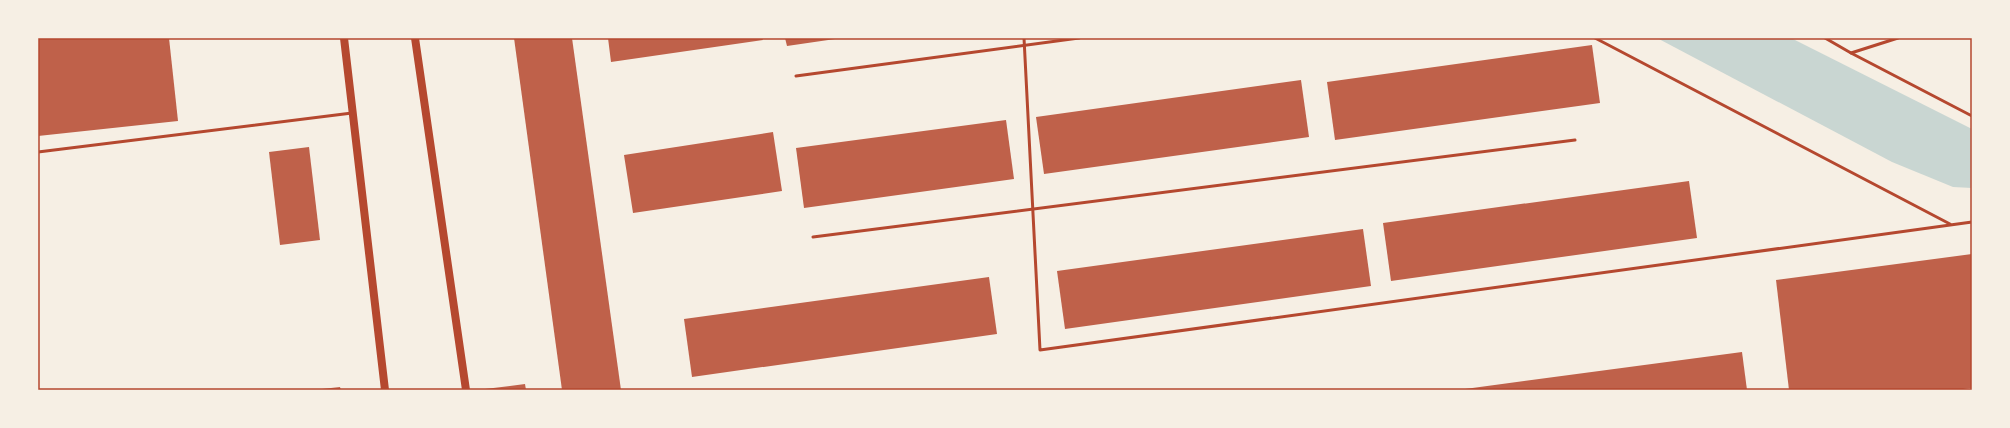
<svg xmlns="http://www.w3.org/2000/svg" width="2010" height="428" viewBox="0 0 2010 428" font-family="Montserrat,sans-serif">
<rect width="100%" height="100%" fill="#f6efe4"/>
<path fill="#c9d6d2" d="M 1657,38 L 1791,38 L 1972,129 L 1972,188 L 1953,187 L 1892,162 Z"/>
<g fill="#bf614a">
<path d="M 38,38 L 169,38 L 178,121 L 38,136 Z"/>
<path d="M 514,38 L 572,38 L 621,390 L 562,390 Z"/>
<path d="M 608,38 L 762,38 L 763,40 L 611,62 Z"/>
<path d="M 785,38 L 834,38 L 835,39 L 787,46 Z"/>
<path d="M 1592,45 L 1600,103 L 1335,140 L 1327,82 Z"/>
<path d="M 1301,80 L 1309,137 L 1044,174 L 1036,117 Z"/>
<path d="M 1006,120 L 1014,179 L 804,208 L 796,148 Z"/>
<path d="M 773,132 L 782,191 L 633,213 L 624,155 Z"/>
<path d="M 309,147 L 320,240 L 280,245 L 269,152 Z"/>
<path d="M 1689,181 L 1697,238 L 1391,281 L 1383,223 Z"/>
<path d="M 1363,229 L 1371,286 L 1065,329 L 1057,271 Z"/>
<path d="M 1972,254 L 1972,388 L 1954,390 L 1789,390 L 1776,280 Z"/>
<path d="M 989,277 L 997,334 L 692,377 L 684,319 Z"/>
<path d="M 1742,352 L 1747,390 L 1465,390 L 1465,389 Z"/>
<path d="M 525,384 L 526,390 L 485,390 L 485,389 Z"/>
<path d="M 340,387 L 341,390 L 322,390 L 322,389 Z"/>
</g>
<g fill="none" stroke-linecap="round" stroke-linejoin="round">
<g stroke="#b5482f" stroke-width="3">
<path d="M 1024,38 L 1040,350 L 1972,222"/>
<path d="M 1595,38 L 1950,224"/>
<path d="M 1825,38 L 1851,53 L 1898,38"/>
<path d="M 1851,53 L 1972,116"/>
<path d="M 796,76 L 1079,38"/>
<path d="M 38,152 L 352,113"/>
<path d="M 813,237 L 1575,140"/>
</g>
<g stroke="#b5482f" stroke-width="8">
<path d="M 344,38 L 385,390"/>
<path d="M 415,38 L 466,390"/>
</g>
</g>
<rect width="2010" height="428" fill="none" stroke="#f6efe4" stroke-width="78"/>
<rect x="39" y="39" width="1932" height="350" fill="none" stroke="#b5482f" stroke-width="1.5"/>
</svg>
